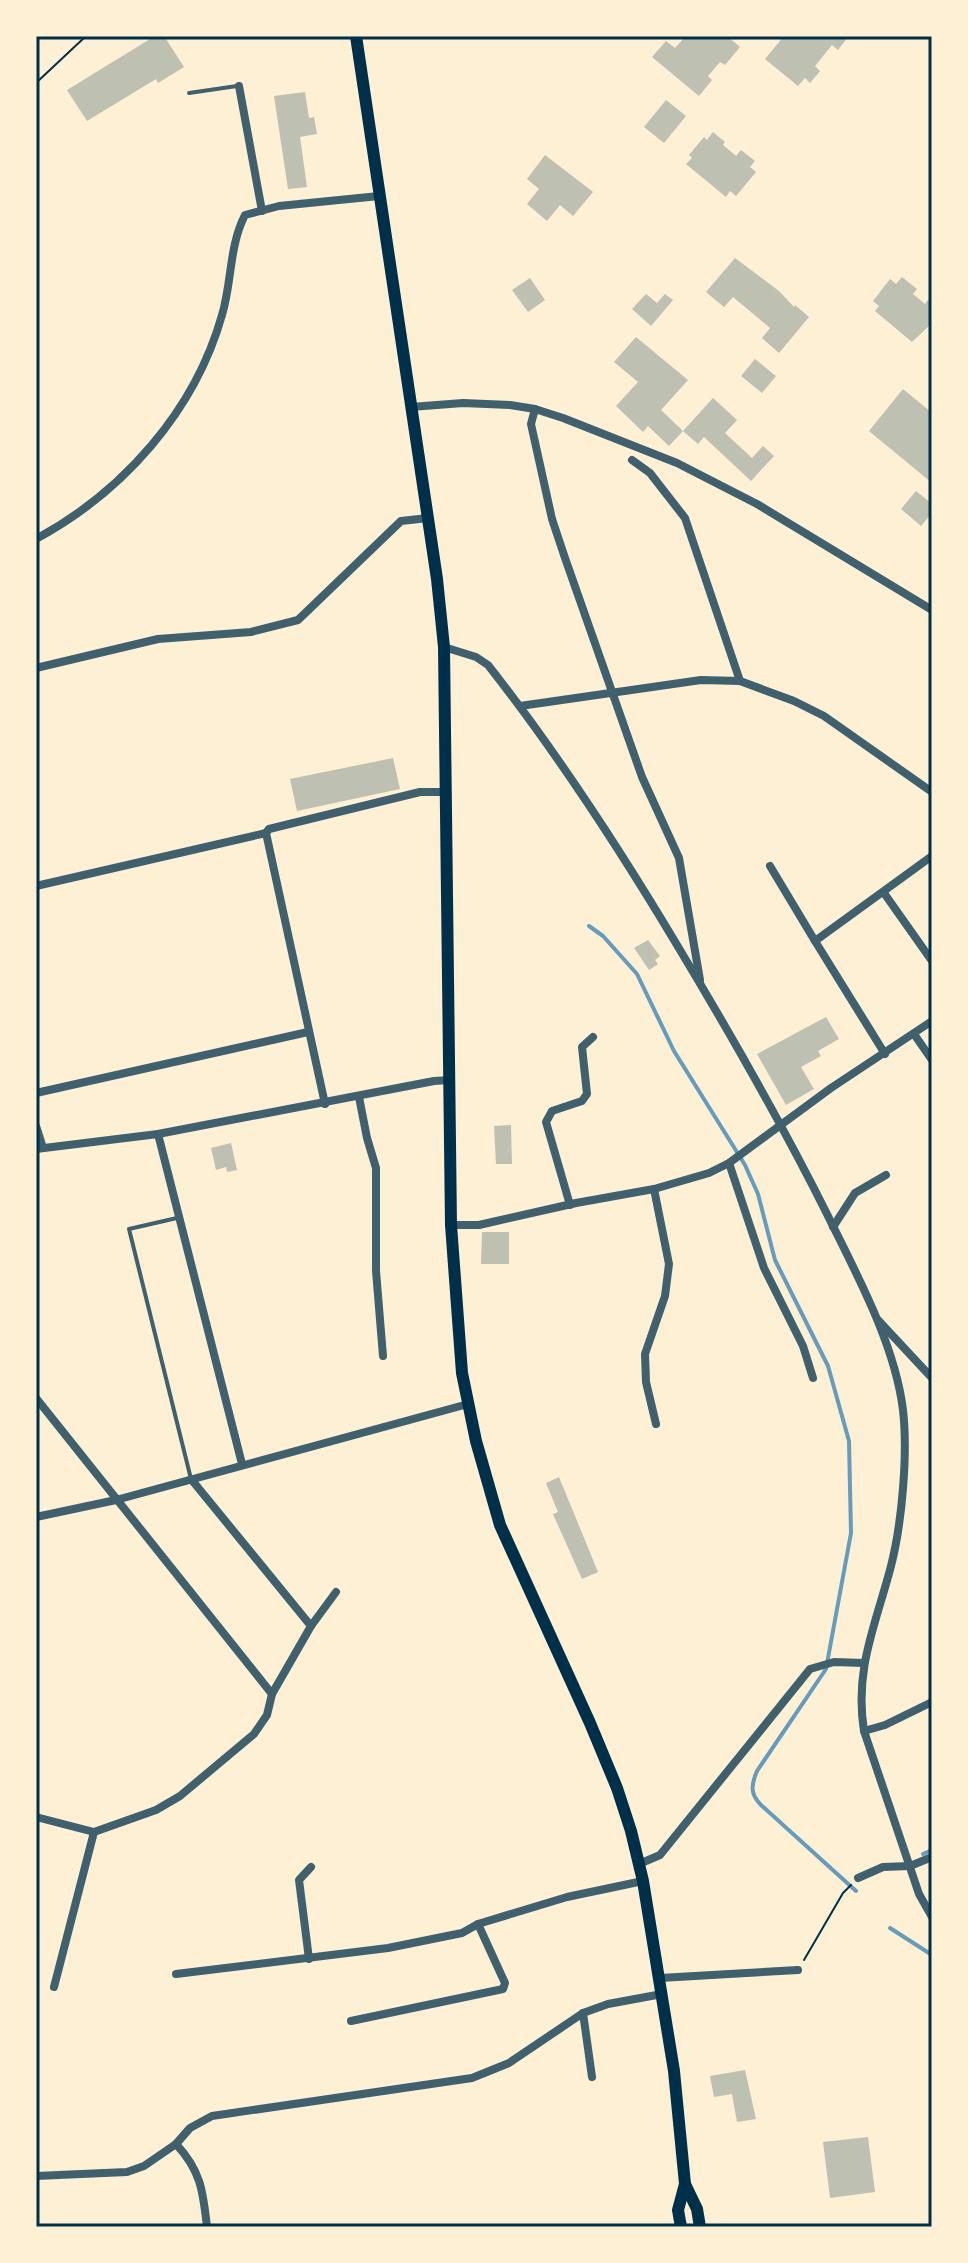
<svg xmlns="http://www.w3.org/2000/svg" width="968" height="2263" viewBox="0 0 968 2263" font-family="'Noto Sans',sans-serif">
<rect width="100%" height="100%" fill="#fdf0d5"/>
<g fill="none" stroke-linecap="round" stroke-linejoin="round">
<g stroke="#669bbc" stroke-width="4">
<path d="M 589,926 L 603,936 L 637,974 L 674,1051 L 745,1165 L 758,1194 L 775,1260 L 828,1366 L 849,1441 L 851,1533 L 826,1669 L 757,1771 C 751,1785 750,1794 761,1805 L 856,1891"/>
<path d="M 923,1854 L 932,1850"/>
<path d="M 890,1928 L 932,1955"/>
</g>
</g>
<g fill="#bec0b2">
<path d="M 155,36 L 164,36 L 184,67 L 158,83 L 156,79 L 87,121 L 67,90 Z"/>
<path d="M 686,36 L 727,36 L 740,47 L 725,65 L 720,62 L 708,76 L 712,80 L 699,96 L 652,57 L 666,41 L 675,48 Z"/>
<path d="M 784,36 L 847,36 L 848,37 L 838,50 L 832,45 L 815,66 L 820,71 L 810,83 L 805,78 L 798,86 L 765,59 Z"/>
<path d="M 305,92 L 309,118 L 314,117 L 317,134 L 300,137 L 307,187 L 288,189 L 274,96 Z"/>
<path d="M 666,100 L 686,116 L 664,143 L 644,127 Z"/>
<path d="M 713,132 L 725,142 L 723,145 L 736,156 L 741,150 L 755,161 L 750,167 L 756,172 L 736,196 L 730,191 L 726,197 L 686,164 L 692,158 L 689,155 L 704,137 L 707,140 Z"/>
<path d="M 545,155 L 593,192 L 573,216 L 560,205 L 547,221 L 527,204 L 539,189 L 527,179 Z"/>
<path d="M 735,258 L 779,291 L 794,307 L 795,305 L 809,317 L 779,353 L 762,338 L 770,328 L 733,297 L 724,307 L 706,292 Z"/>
<path d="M 902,277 L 917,289 L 913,294 L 925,304 L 928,300 L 932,304 L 932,323 L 912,342 L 875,311 L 879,306 L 873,301 L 890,279 L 896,284 Z"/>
<path d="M 530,278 L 545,300 L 528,312 L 512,290 Z"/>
<path d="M 646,294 L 657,303 L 665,294 L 673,300 L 651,326 L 632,309 Z"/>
<path d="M 636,337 L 688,380 L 661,410 L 683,431 L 669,446 L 648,426 L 643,432 L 616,406 L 638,382 L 614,362 Z"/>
<path d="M 755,359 L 776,376 L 762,393 L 741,376 Z"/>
<path d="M 903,389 L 932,413 L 932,483 L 869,431 Z"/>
<path d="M 713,398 L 737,420 L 725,433 L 752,458 L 763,446 L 774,456 L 751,481 L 704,437 L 698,444 L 683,431 Z"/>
<path d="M 916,491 L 932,504 L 932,513 L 921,526 L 901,509 Z"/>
<path d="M 393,758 L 400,789 L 297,811 L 290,779 Z"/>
<path d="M 648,940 L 660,956 L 655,960 L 658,964 L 649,970 L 634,948 Z"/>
<path d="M 826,1017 L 839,1039 L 818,1051 L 821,1056 L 801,1067 L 814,1089 L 786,1105 L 757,1054 Z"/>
<path d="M 511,1125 L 512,1164 L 496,1164 L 494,1126 Z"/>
<path d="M 231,1143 L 237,1170 L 227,1172 L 226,1167 L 216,1170 L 211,1148 Z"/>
<path d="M 482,1232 L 509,1232 L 509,1264 L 481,1264 Z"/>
<path d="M 559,1477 L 598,1572 L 582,1579 L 553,1514 L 558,1512 L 546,1483 Z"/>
<path d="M 745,2070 L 756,2119 L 737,2122 L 732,2094 L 714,2097 L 710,2076 Z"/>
<path d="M 868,2137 L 875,2192 L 830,2198 L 823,2142 Z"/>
</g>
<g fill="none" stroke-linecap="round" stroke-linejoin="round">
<g stroke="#003049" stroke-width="2">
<path d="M 36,83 L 86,36"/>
<path d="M 804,1960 L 843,1893 L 851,1885"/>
</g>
<g stroke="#3f606c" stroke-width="4">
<path d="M 189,93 L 237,86"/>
<path d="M 177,1218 L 129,1229 L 191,1479"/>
</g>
<g stroke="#3f606c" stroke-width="8">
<path d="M 239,86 L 262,211"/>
<path d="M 411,407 L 463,403 L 510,405 L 535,409 L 563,418 L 677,463 L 757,504 L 932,610"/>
<path d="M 535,409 L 531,424 L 552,519 L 565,558 L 642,777 L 679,858 L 700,980"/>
<path d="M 632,460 L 650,473 L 685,518 L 740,681"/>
<path d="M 36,539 C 123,492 195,411 222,315 C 232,282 229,246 245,215 L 279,206 L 379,196"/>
<path d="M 444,647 L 476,657 L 488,665 C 558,754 619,848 677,945 C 730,1033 781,1122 827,1214 C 856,1273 895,1344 903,1410 C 908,1454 902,1523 891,1566 C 876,1624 854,1669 864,1731 L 919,1894 L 932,1917"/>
<path d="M 36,668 L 158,639 L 251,632 L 298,620 L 401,521 L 428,518"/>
<path d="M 520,706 L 701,680 L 740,681 L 794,701 L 824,716 L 932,792"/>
<path d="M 266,833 L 325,1104"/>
<path d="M 770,866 L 815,941"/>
<path d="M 36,886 L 266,833 L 269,829 L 420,792 L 447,792"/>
<path d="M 884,893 L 932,961"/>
<path d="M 914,1034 L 932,1060"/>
<path d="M 885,1054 L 815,941 L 932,856"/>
<path d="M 36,1093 L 308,1032"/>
<path d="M 359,1097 L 367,1138 L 376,1168 L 376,1271 L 383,1356"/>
<path d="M 36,1126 L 43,1148"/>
<path d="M 158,1134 L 242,1464"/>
<path d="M 36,1149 L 158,1134 L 434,1081 L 449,1080"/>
<path d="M 729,1163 L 764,1268 L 803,1346 L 813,1378"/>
<path d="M 654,1189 L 669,1264 L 665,1296 L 645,1354 L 646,1382 L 656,1424"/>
<path d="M 570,1205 L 546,1122 L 552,1111 L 582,1101 L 587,1094 L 582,1047 L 593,1037"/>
<path d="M 451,1225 L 479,1225 L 576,1203 L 654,1189 L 709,1173 L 729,1163 L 831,1088 L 932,1021"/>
<path d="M 833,1227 L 855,1193 L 886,1175"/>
<path d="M 878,1320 L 932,1378"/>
<path d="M 36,1398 L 272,1694"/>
<path d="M 191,1479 L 311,1626"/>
<path d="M 36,1517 L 116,1500 L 468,1404"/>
<path d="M 864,1731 L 885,1725 L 932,1702"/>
<path d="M 36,1817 L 94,1832"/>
<path d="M 639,1864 L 660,1855 L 810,1669 L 834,1662 L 864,1663"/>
<path d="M 858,1878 L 883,1867 L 910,1866 L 932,1857"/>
<path d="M 309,1959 L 299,1880 L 311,1867"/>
<path d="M 176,1974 L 388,1948 L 462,1933 L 478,1924 L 567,1897 L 643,1881"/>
<path d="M 660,1978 L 798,1970"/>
<path d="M 54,1987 L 94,1832 L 156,1810 L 180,1796 L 254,1734 L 267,1715 L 272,1694 L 311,1626 L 336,1592"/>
<path d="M 583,2013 L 592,2077"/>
<path d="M 351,2021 L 503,1989 L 505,1983 L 478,1924"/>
<path d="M 176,2144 C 201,2171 203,2191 207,2227"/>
<path d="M 36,2176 L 127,2172 L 144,2166 L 176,2144 L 190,2128 L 212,2116 L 472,2078 L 509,2063 L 583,2013 L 608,2004 L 662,1994"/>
</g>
<g stroke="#003049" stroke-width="12">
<path d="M 356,36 L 437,579 L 444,647 L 451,1225 L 462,1373 L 476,1441 L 500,1525 L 590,1723 L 617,1788 L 631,1831 L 643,1881 L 674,2071 L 685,2184 L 678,2210 L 681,2227"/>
<path d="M 685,2184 L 697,2209 L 700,2227"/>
</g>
</g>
<rect width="968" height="2263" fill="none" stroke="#fdf0d5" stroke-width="76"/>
<rect x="38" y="38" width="892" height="2187" fill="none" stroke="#003049" stroke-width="3"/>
</svg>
